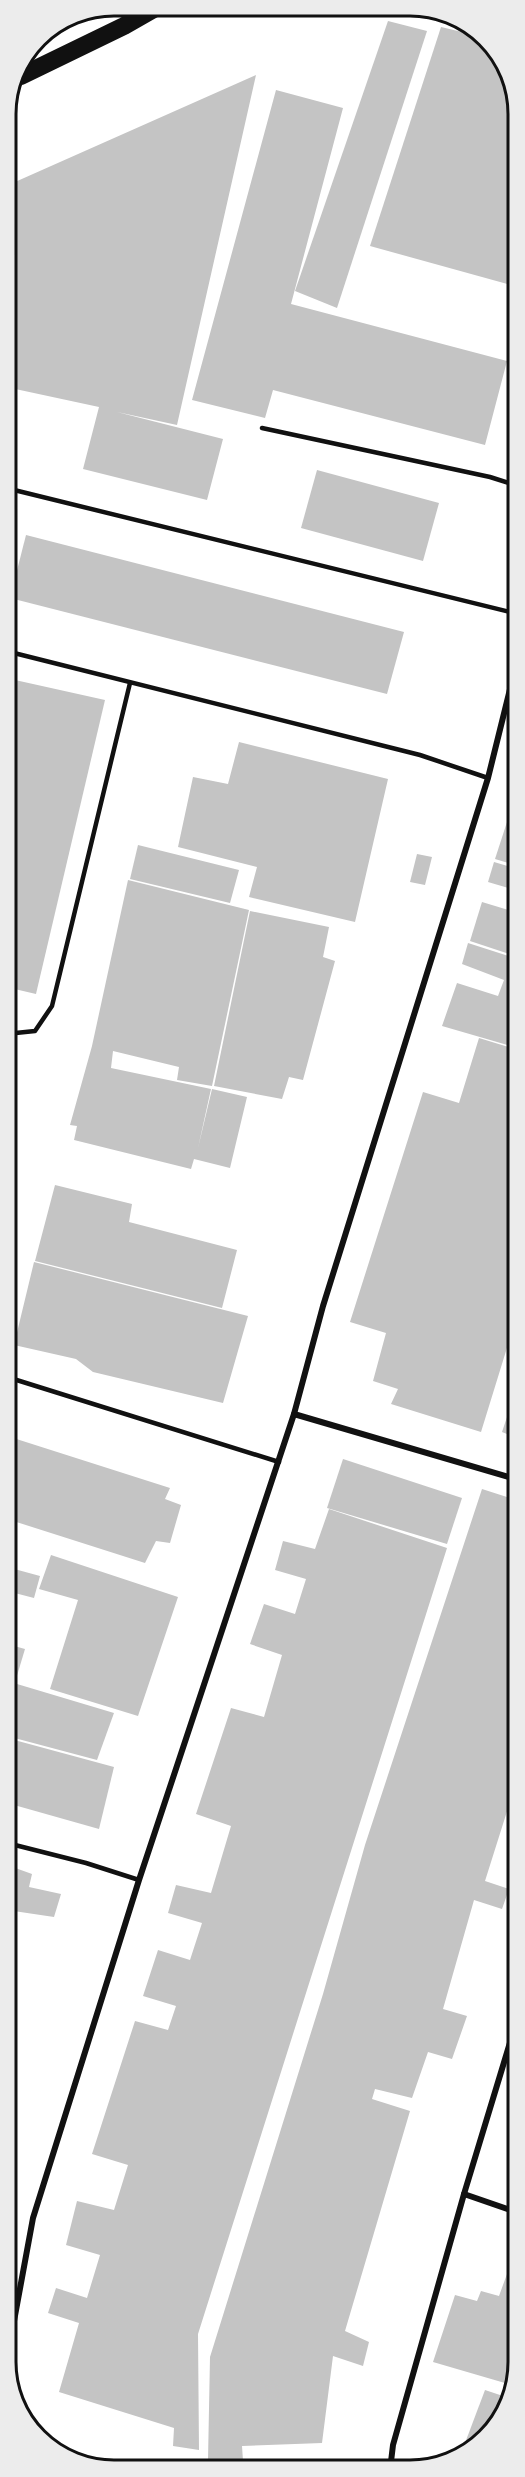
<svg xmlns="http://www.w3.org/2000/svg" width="525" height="2477" viewBox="0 0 525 2477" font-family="Signika,sans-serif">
<rect width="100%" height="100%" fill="#fff"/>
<g fill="#c4c4c4">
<path d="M 388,21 L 427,31 L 337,308 L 295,291 Z"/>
<path d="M 441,27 L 483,37 L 492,43 L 518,101 L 518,287 L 370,246 Z"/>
<path d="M 256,75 L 177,425 L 117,412 L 223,439 L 207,500 L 83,469 L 99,407 L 6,387 L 6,186 Z"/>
<path d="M 276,90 L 343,108 L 291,304 L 507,361 L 485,445 L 273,390 L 265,418 L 192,400 Z"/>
<path d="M 317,470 L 439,503 L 423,561 L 301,528 Z"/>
<path d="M 26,535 L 404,632 L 387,694 L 10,598 Z"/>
<path d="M 6,678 L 105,700 L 36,994 L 6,987 Z"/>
<path d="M 239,742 L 388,779 L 355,922 L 249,897 L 257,867 L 178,847 L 193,777 L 228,784 Z"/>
<path d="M 518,788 L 518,866 L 495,859 Z"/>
<path d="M 138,845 L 239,870 L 230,903 L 130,879 Z"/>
<path d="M 417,854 L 432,857 L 425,885 L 410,882 Z"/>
<path d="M 494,862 L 518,869 L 518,891 L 488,882 Z"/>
<path d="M 128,880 L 249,910 L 212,1086 L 177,1080 L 179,1067 L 113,1051 L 111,1068 L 211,1089 L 198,1148 L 212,1089 L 247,1097 L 230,1168 L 194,1159 L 191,1169 L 74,1140 L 77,1126 L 70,1125 L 92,1046 Z"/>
<path d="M 482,902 L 518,913 L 518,957 L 470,941 Z"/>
<path d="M 250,911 L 329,927 L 323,957 L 335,961 L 303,1080 L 289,1077 L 282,1099 L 214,1086 Z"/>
<path d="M 468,943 L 518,959 L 518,1048 L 442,1026 L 457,983 L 498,996 L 504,980 L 462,964 Z"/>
<path d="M 479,1038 L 518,1050 L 518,1312 L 481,1432 L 391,1404 L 398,1389 L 373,1381 L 386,1333 L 350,1322 L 423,1092 L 459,1103 Z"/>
<path d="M 55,1185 L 132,1204 L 129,1222 L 237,1250 L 222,1308 L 35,1261 Z"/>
<path d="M 34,1262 L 248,1316 L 223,1403 L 93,1372 L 76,1359 L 14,1345 Z"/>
<path d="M 518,1384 L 519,1439 L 502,1432 Z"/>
<path d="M 7,1436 L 170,1488 L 165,1499 L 181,1505 L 170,1543 L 156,1541 L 145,1563 L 7,1519 Z"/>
<path d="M 343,1459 L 462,1498 L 447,1544 L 327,1508 Z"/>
<path d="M 482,1489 L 519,1501 L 519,1771 L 516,1780 L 519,1781 L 519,1808 L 509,1805 L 485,1881 L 509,1889 L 502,1909 L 474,1900 L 443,2009 L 467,2016 L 452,2059 L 428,2052 L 412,2098 L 375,2089 L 372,2099 L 410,2111 L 345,2331 L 369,2342 L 363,2366 L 333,2356 L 322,2443 L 242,2446 L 243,2461 L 208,2460 L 210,2357 L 323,1994 L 365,1845 Z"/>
<path d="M 329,1509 L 447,1548 L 198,2334 L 199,2450 L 173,2446 L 174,2428 L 59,2392 L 79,2323 L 48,2313 L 56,2288 L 87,2298 L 100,2255 L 66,2245 L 77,2201 L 114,2210 L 128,2165 L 92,2154 L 135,2021 L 168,2030 L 176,2006 L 143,1996 L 158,1950 L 190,1960 L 202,1923 L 168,1913 L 176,1885 L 211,1893 L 231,1826 L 196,1814 L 231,1708 L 264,1717 L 282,1655 L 250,1644 L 264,1604 L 295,1614 L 306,1579 L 275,1570 L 283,1541 L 315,1549 Z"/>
<path d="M 51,1555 L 178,1597 L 138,1716 L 50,1689 L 78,1600 L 39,1589 Z"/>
<path d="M 7,1567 L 40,1576 L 34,1598 L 7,1591 Z"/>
<path d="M 7,1644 L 25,1649 L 7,1709 Z"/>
<path d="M 17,1684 L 114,1713 L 97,1760 L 7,1736 L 7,1716 Z"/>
<path d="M 7,1738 L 114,1767 L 99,1829 L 7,1803 Z"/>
<path d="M 7,1865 L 32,1874 L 29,1887 L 61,1894 L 54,1917 L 7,1910 Z"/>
<path d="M 7,1962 L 16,1964 L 8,1998 L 7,1998 Z"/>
<path d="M 511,2263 L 519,2266 L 519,2369 L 512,2385 L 433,2362 L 455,2295 L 477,2301 L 481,2291 L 499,2296 Z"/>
<path d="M 485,2390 L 506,2397 L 487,2439 L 462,2451 Z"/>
</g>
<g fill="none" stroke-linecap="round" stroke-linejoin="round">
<g stroke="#111" stroke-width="4.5">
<path d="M 262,428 L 490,477 L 518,486"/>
<path d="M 6,488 L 518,614"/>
<path d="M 6,651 L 420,755 L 488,778"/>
<path d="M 6,1034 L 35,1031 L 52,1006 L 130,683"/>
<path d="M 7,1377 L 279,1462"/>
<path d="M 7,1843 L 86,1863 L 139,1880"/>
</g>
<g stroke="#111" stroke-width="6">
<path d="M 294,1414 L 519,1480"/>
<path d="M 464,2194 L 519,2213"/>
<path d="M 7,2359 L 33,2218 L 139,1880 L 294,1414 L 323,1306 L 488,778 L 518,657"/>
<path d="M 90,2467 L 108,2469"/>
<path d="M 390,2470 L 393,2445 L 464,2194 L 519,2013"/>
</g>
<path stroke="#111" stroke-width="18" d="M 21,76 L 124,26 L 159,6"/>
</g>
<path d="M0 0H525V2477H0ZM114 16H410A98 98 0 0 1 508 114V2362A98 98 0 0 1 410 2460H114A98 98 0 0 1 16 2362V114A98 98 0 0 1 114 16Z" fill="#ececec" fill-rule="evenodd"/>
<path fill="none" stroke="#111" stroke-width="3" d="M114 16H410A98 98 0 0 1 508 114V2362A98 98 0 0 1 410 2460H114A98 98 0 0 1 16 2362V114A98 98 0 0 1 114 16Z"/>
</svg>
